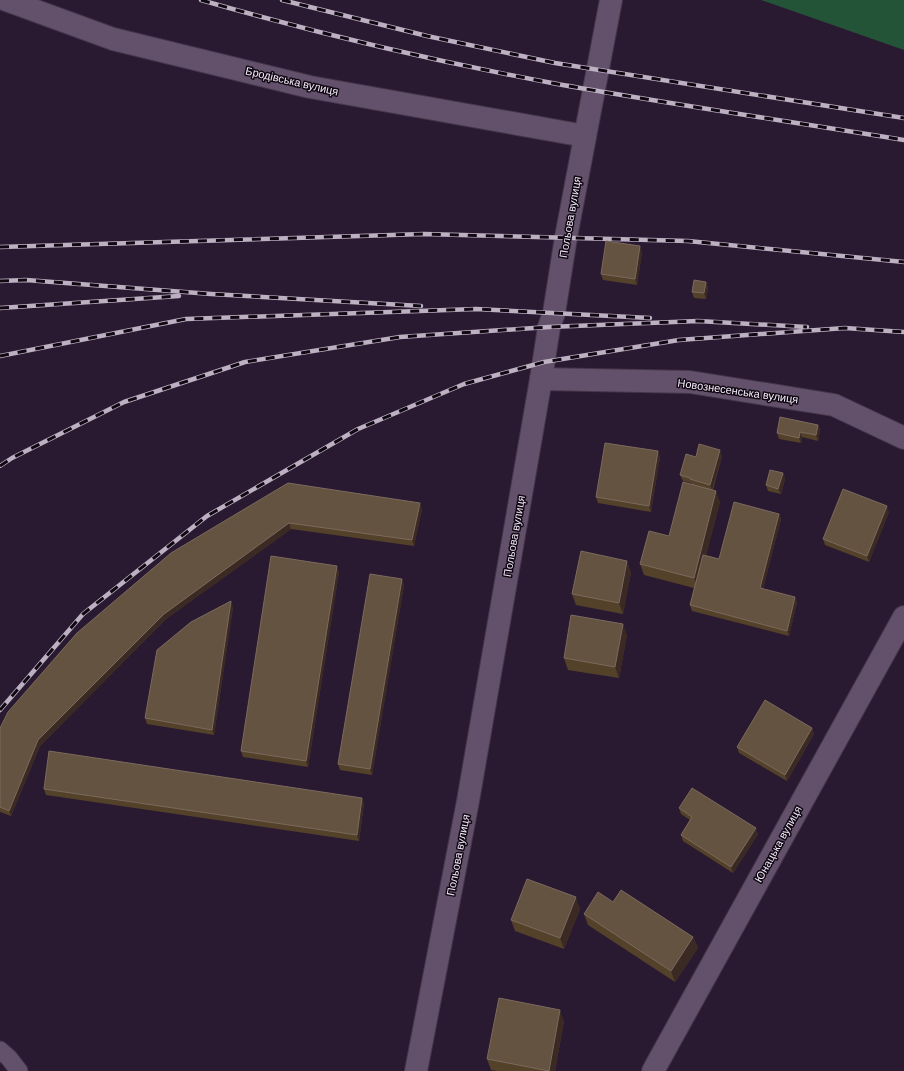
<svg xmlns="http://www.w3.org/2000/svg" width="904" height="1071" viewBox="0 0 904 1071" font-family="Helvetica,sans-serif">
<rect width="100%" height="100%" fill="#2a1a31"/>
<path fill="#245438" d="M 761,0 L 904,0 L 904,50 Z"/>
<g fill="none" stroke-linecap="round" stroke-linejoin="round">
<defs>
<path id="service" d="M 0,1050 L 9,1058 L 19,1071"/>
<g id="minor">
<path d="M 6,0 L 113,39 L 310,87 L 585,136"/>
<path d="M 653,1071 L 904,617"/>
</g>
<g id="tertiary">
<path d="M 541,379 L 690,382 L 834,405 L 904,438"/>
<path d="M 416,1071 L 468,801 L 541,379 L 549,327 L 554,313 L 566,237 L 611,0"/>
</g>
</defs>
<use href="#service" stroke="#44364a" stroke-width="19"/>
<use href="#minor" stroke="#44364a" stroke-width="24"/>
<use href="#tertiary" stroke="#44364a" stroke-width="24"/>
<use href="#service" stroke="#63506a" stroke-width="17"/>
<use href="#minor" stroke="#63506a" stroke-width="22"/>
<use href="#tertiary" stroke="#63506a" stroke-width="22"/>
<defs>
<g id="rail">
<path d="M 201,0 C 316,33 434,61 552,83 C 669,104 787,121 904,140"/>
<path d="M 282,0 L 427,36 L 555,63 L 904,118"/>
<path d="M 0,247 L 424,234 L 688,241 L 904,262"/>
<path d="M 0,281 L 26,280 L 211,294 L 421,306"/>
<path d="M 0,308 L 179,296"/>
<path d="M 0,356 L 186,319 L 476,309 L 650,318"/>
<path d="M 0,466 L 12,458 L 124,402 L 245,362 L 400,337 L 549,327 L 698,321 L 807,327"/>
<path d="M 0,710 L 83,614 L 207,516 L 358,429 L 464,384 L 544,362 L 679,340 L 845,328 L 904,332"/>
</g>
</defs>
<use href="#rail" stroke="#bdb0c2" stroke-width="4.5"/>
<use href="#rail" stroke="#0f0812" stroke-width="3" stroke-dasharray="9" stroke-linecap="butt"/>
</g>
<g fill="#53412a">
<path d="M 642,252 L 637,285 L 603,280 L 601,274 Z"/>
<path d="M 706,282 L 708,288 L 706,299 L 694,298 L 692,292 Z"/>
<path d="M 818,425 L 820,430 L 818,441 L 802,437 L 801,443 L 779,439 L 777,433 Z"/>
<path d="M 722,456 L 713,490 L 720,502 L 706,555 L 719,559 L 779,514 L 781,519 L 763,589 L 797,602 L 789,636 L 692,611 L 690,605 L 694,588 L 644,575 L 640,564 L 669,536 L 691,484 L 691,483 L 683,481 L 680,475 L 696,457 Z"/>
<path d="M 660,457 L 651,512 L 598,503 L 596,497 Z"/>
<path d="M 783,473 L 785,479 L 781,494 L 768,491 L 766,485 Z"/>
<path d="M 288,483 L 422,509 L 414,546 L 291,529 L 166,619 L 40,746 L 11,816 L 0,812 L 0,728 Z"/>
<path d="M 889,512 L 869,562 L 825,545 L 823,539 Z"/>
<path d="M 339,572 L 308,767 L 243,757 L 241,751 Z"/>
<path d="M 631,572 L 623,614 L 576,605 L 572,594 Z"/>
<path d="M 402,579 L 404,585 L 372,775 L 340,770 L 338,764 Z"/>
<path d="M 233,607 L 214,735 L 147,724 L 145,718 Z"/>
<path d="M 627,635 L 619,678 L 568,670 L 564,658 Z"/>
<path d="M 812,728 L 814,734 L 787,781 L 739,753 L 737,747 Z"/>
<path d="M 44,789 L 362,798 L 364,803 L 359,841 L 46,795 Z"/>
<path d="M 679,808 L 758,834 L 733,873 L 683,841 L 681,835 L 690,820 L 681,814 Z"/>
<path d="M 613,902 L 693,937 L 698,948 L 675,982 L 588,925 L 584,914 Z"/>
<path d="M 580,909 L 564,949 L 515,931 L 511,920 Z"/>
<path d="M 564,1021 L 555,1071 L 498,1071 L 491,1070 L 487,1059 Z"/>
</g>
<g fill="#3b2a23">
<path d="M 640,246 L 642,252 L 637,285 L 635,279 Z"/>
<path d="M 706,282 L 708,288 L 706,299 L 704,293 Z"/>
<path d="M 818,425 L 820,430 L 818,441 L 816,435 Z"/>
<path d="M 800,432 L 802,437 L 801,443 L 799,438 Z"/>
<path d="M 720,450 L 722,456 L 712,490 L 710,485 Z"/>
<path d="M 658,451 L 660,457 L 651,512 L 649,506 Z"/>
<path d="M 783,473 L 785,479 L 781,494 L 778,489 Z"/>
<path d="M 716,491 L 720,502 L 698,589 L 694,578 Z"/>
<path d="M 420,503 L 422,509 L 414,546 L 412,540 Z"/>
<path d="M 887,506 L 889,512 L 869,562 L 867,556 Z"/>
<path d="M 779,514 L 781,519 L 762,593 L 760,588 Z"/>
<path d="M 289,523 L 291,529 L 166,619 L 40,746 L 11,816 L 9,811 L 38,740 L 164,614 Z"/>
<path d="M 627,561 L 631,572 L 623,614 L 619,603 Z"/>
<path d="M 337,566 L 339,572 L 308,767 L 306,761 Z"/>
<path d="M 402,579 L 404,585 L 372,775 L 370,769 Z"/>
<path d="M 795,597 L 797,602 L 789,636 L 787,631 Z"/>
<path d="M 231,601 L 233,607 L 214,735 L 212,730 Z"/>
<path d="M 623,624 L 627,635 L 619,678 L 615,667 Z"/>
<path d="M 812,728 L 814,734 L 787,781 L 785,775 Z"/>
<path d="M 362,798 L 364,803 L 359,841 L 357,835 Z"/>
<path d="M 756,828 L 758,834 L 733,873 L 731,867 Z"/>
<path d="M 576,897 L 580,909 L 564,949 L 560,938 Z"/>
<path d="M 693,937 L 698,948 L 675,982 L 671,971 Z"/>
<path d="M 560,1010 L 564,1021 L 555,1071 L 549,1071 Z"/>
</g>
<g fill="#645340" stroke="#7b6a5d">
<path d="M 606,241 L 640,246 L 635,279 L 601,274 Z"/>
<path d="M 694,280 L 706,282 L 704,293 L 692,292 Z"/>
<path d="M 780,417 L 818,425 L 816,435 L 800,432 L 799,438 L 777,433 Z"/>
<path d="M 605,443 L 658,451 L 649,506 L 596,497 Z"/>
<path d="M 699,444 L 720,450 L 710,485 L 690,479 L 690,478 L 680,475 L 686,454 L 696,457 Z"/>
<path d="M 770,470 L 783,473 L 778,489 L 766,485 Z"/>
<path d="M 683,482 L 716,491 L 694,578 L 640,564 L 649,531 L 669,536 Z"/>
<path d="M 288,483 L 420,503 L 412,540 L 289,523 L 164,614 L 38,740 L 9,811 L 0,807 L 0,728 L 8,712 L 77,633 L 171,553 Z"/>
<path d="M 843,489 L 887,506 L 867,556 L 823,539 Z"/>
<path d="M 734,502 L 779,514 L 760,588 L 795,597 L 787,631 L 690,605 L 703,555 L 719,559 Z"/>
<path d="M 581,551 L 627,561 L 619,603 L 572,594 Z"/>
<path d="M 271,556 L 337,566 L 306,761 L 241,751 Z"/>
<path d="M 370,574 L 402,579 L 370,769 L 338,764 Z"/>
<path d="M 231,601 L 212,730 L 145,718 L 157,650 L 191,622 Z"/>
<path d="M 571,615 L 623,624 L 615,667 L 564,658 Z"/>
<path d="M 765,700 L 812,728 L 785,775 L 737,747 Z"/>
<path d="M 49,751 L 362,798 L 357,835 L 44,789 Z"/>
<path d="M 692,788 L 756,828 L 731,867 L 681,835 L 692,817 L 679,808 Z"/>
<path d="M 527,879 L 576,897 L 560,938 L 511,920 Z"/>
<path d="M 621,890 L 693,937 L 671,971 L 584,914 L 598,892 L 613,902 Z"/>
<path d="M 499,998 L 560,1010 L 549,1071 L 487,1059 Z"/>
</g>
<g text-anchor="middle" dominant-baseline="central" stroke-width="3" stroke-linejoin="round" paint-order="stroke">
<g font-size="11" fill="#f4e9f9" stroke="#0f0812">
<text transform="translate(292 81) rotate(13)">Бродівська вулиця</text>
<text transform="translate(570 217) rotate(-80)">Польова вулиця</text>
<text transform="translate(738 391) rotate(8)">Новознесенська вулиця</text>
<text transform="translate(514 536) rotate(-80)">Польова вулиця</text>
<text transform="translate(778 844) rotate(-61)">Юнацька вулиця</text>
<text transform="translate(458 855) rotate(-79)">Польова вулиця</text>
</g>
</g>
</svg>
